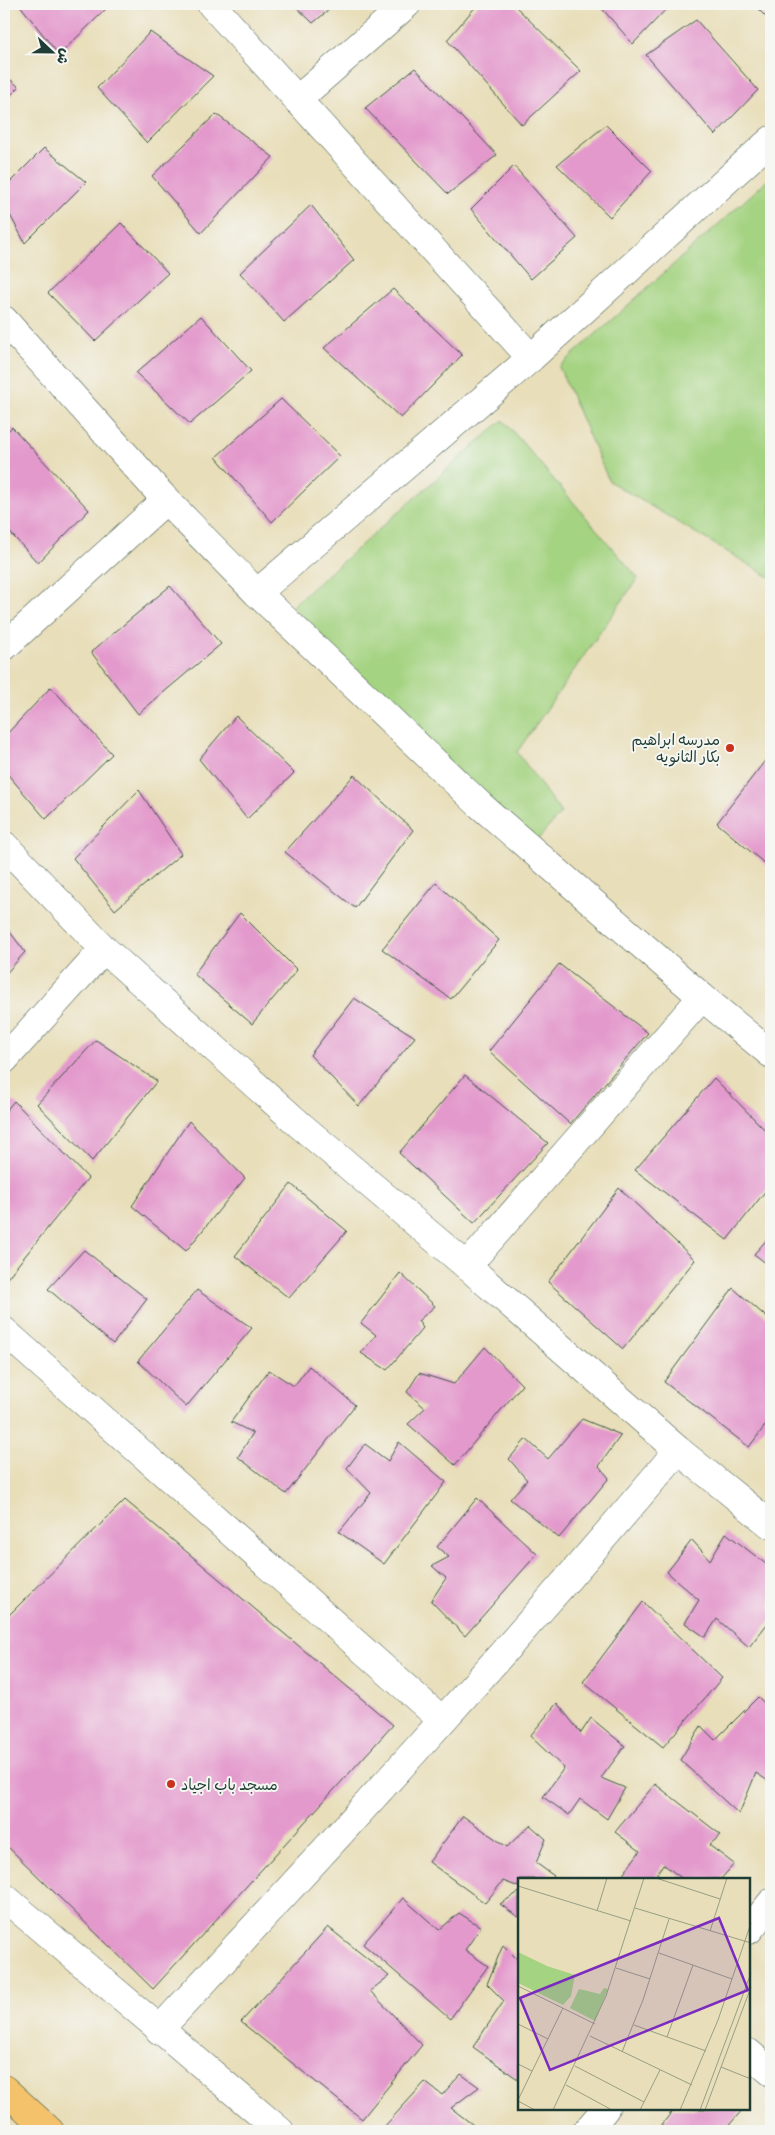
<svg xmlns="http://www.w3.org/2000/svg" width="775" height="2135" viewBox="0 0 775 2135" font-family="'Patrick Hand','Playpen Sans Arabic',sans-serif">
<rect width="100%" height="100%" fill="#f6f6f2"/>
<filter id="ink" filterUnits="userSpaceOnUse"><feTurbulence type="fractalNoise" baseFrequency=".02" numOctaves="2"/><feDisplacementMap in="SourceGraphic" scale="10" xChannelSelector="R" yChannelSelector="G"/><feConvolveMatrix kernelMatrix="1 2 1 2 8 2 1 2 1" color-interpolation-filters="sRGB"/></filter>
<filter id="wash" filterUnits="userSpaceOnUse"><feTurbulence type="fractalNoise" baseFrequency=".0096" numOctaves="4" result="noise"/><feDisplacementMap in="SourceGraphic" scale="20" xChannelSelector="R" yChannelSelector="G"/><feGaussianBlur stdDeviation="1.12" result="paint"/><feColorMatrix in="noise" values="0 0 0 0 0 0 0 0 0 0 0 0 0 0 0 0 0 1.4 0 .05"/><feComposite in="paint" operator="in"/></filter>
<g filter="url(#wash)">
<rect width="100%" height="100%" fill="#e8deb9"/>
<g fill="#a4d381" stroke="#62885a">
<path d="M 771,177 L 771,578 L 609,481 L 559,367 Z"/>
<path d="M 503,420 L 638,578 L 517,752 L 561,813 L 533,845 L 292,606 Z"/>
</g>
<g id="blocks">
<g fill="#e399cc">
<path d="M 19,4 L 111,4 L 59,55 Z"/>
<path d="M 293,4 L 336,4 L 313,23 Z"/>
<path d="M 478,4 L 513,4 L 581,71 L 522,125 L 447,40 Z"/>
<path d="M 598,4 L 671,4 L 633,44 Z"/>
<path d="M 753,4 L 771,4 L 771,22 Z"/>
<path d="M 696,20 L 758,90 L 715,135 L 646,55 Z"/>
<path d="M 150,32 L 213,76 L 147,143 L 97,88 Z"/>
<path d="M 415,68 L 497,155 L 448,194 L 365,108 Z"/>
<path d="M 4,74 L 19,87 L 4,102 Z"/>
<path d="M 216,114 L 273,157 L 201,233 L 152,176 Z"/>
<path d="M 606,125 L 652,171 L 610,217 L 557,165 Z"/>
<path d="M 44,148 L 86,182 L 25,243 L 4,204 L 4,188 Z"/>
<path d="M 514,166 L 577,238 L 531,279 L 471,209 Z"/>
<path d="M 311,205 L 354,260 L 284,322 L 240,273 Z"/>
<path d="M 121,223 L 168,273 L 95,341 L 48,293 Z"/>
<path d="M 393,289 L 462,355 L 401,418 L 324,348 Z"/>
<path d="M 201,316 L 251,371 L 190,424 L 136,373 Z"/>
<path d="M 281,399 L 340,456 L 272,522 L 216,457 Z"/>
<path d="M 12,427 L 89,510 L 38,563 L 4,526 L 4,435 Z"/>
<path d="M 170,586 L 221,644 L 138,714 L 91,652 Z"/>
<path d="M 51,687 L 112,754 L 46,819 L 4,770 L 4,737 Z"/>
<path d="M 236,716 L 294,773 L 247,819 L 199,759 Z"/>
<path d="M 771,753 L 771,869 L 717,823 Z"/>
<path d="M 354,775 L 413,830 L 355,908 L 285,852 Z"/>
<path d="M 139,790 L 181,854 L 115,910 L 73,858 Z"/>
<path d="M 436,883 L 499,940 L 451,999 L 382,949 Z"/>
<path d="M 240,913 L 297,970 L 252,1024 L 194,974 Z"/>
<path d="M 4,924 L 25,952 L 4,976 Z"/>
<path d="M 559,964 L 648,1033 L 570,1124 L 489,1051 Z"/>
<path d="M 354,998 L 415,1037 L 359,1106 L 310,1055 Z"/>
<path d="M 96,1040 L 157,1081 L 92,1161 L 37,1104 Z"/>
<path d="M 465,1075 L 548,1143 L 474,1223 L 399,1153 Z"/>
<path d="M 714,1078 L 771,1136 L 771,1184 L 727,1240 L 635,1170 Z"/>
<path d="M 14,1101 L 88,1178 L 4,1282 L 4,1113 Z"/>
<path d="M 189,1121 L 245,1178 L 186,1251 L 132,1206 Z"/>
<path d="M 291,1184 L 347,1231 L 289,1298 L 235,1256 Z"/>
<path d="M 619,1188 L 695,1260 L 623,1349 L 548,1282 Z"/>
<path d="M 771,1235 L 771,1267 L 754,1254 Z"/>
<path d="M 84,1250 L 147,1299 L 113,1344 L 48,1289 Z"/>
<path d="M 400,1273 L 435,1306 L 418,1321 L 423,1328 L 387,1370 L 361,1353 L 376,1335 L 361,1323 Z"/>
<path d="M 733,1288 L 771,1321 L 771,1418 L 749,1447 L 664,1382 Z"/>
<path d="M 197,1290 L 252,1328 L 186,1407 L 138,1361 Z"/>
<path d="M 485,1347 L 522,1385 L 455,1465 L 408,1424 L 425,1408 L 407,1392 L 419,1373 L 454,1384 Z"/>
<path d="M 309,1366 L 355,1405 L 286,1494 L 238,1457 L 253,1433 L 231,1422 L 269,1370 L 294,1386 Z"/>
<path d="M 582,1419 L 621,1435 L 599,1466 L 609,1478 L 559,1538 L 510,1499 L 527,1480 L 509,1459 L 526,1439 L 548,1459 Z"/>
<path d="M 399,1442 L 446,1482 L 384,1564 L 339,1532 L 371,1493 L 347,1468 L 365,1444 L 388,1461 Z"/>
<path d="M 477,1498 L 537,1554 L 465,1636 L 431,1601 L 446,1578 L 432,1566 L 449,1557 L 437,1547 Z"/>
<path d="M 125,1500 L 393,1725 L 153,1989 L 4,1843 L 4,1620 Z"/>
<path d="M 726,1533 L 771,1568 L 771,1619 L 749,1647 L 717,1619 L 705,1637 L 685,1623 L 699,1600 L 667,1572 L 692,1540 L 710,1560 Z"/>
<path d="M 643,1602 L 722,1678 L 663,1747 L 583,1682 Z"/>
<path d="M 758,1697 L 771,1709 L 771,1783 L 756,1773 L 739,1814 L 680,1760 L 701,1726 L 715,1740 Z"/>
<path d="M 557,1703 L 581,1733 L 591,1718 L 625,1746 L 601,1778 L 625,1788 L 607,1819 L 580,1799 L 569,1815 L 543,1797 L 564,1768 L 530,1736 Z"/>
<path d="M 655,1784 L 721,1835 L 709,1845 L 734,1864 L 721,1879 L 683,1879 L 663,1864 L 654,1879 L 627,1879 L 622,1876 L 640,1851 L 615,1832 Z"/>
<path d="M 463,1816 L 507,1847 L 530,1825 L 546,1839 L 536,1863 L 554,1876 L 552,1879 L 519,1879 L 519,1887 L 503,1881 L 485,1903 L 429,1862 Z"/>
<path d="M 519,1892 L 519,1916 L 518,1917 L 500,1904 Z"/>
<path d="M 403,1898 L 439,1930 L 459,1913 L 481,1927 L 465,1950 L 488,1966 L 450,2019 L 363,1944 Z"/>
<path d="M 328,1927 L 389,1976 L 370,1991 L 422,2045 L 362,2119 L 241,2022 Z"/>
<path d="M 503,1945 L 519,1961 L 519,2080 L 473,2047 L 504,2001 L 487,1984 Z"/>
<path d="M 461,2074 L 479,2087 L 451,2108 L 481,2131 L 387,2131 L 383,2128 L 425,2082 L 442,2095 Z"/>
<path d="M 674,2109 L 743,2109 L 724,2131 L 657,2131 Z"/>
</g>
</g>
</g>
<g filter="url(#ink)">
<use href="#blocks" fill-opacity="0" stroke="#3d5548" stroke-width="1"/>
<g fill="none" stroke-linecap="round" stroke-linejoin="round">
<defs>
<g id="minor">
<path d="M 211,4 L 531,358"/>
<path d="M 297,100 L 407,4"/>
<path d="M 4,320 L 166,500 L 257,593 L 480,805 L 702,997 L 771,1054"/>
<path d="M 257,593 L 531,358 L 771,140"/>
<path d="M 4,647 L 166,500"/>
<path d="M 4,845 L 104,949 L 300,1125 L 467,1266 L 678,1450 L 771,1525"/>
<path d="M 4,1060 L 104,949"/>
<path d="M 467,1266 L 702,997"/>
<path d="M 4,1331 L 442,1720"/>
<path d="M 4,1897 L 280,2131"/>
<path d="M 749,1930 L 771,1903"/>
<path d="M 159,2030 C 335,1840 511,1649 678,1450"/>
<path d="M 749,2053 L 771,2072"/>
<path d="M 587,2131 L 605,2109"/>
</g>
<path id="primary" d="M 4,2089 L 50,2131"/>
</defs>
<use href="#minor" stroke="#3d5548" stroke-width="29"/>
<use href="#primary" stroke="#3d5548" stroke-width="29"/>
<use href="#minor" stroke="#fff" stroke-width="28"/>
<use href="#primary" stroke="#f4c26a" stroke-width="28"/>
</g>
</g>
<g fill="#c8321e" stroke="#f6f6f2" stroke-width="2">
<circle cx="730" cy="748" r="5"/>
<circle cx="171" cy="1784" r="5"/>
</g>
<g text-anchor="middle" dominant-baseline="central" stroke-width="4" stroke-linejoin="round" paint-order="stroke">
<g font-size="15" fill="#1f3d34" stroke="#f6f6f2" text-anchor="end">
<text x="720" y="739">مدرسه ابراهيم<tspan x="720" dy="17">بكار الثانويه</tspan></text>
<text x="181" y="1784" text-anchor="start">مسجد باب اجياد</text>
</g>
</g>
<g transform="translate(518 1878)">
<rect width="232" height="232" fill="#e8deb9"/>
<path d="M 0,74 L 29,88 L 57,97 L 53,118 L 45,127 L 0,105 ZM 86,110 L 90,111 L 77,143 L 52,130 L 61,111 L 82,116 Z" fill="#a4d381"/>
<path fill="none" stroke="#989e84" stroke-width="1" d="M 138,0 L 202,21M 0,8 L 113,43M 117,30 L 233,65M 79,33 L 89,0M 192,53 L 209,0M 141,75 L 214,101M 98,90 L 132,101M 0,108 L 77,146M 0,146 L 30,161M 116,147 L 188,173M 72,158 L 174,207M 149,159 L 175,87M 104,174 L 125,122 L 151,41M 0,186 L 14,193M 57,188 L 126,224M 203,189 L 233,201M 48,207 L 94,232M 0,222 L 45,130M 0,223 L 17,232M 35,232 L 88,118 L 126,0M 122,232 L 142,192M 162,232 L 200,142 L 233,45M 182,232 L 233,95M 187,232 L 233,109"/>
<path fill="#7b2cbf" fill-opacity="0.15" stroke="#7b2cbf" stroke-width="2.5" d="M 201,40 L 230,112 L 32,192 L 2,120 Z"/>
<rect width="232" height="232" fill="none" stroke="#1f3d34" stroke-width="2.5"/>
</g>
<rect width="775" height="2135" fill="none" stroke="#f6f6f2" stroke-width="20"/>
<g transform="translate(52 52) rotate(112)" stroke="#f6f6f2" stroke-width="4" paint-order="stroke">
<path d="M0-4L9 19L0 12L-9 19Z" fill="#1f3d34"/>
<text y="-8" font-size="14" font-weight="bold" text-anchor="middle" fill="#1f3d34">ش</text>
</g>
</svg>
